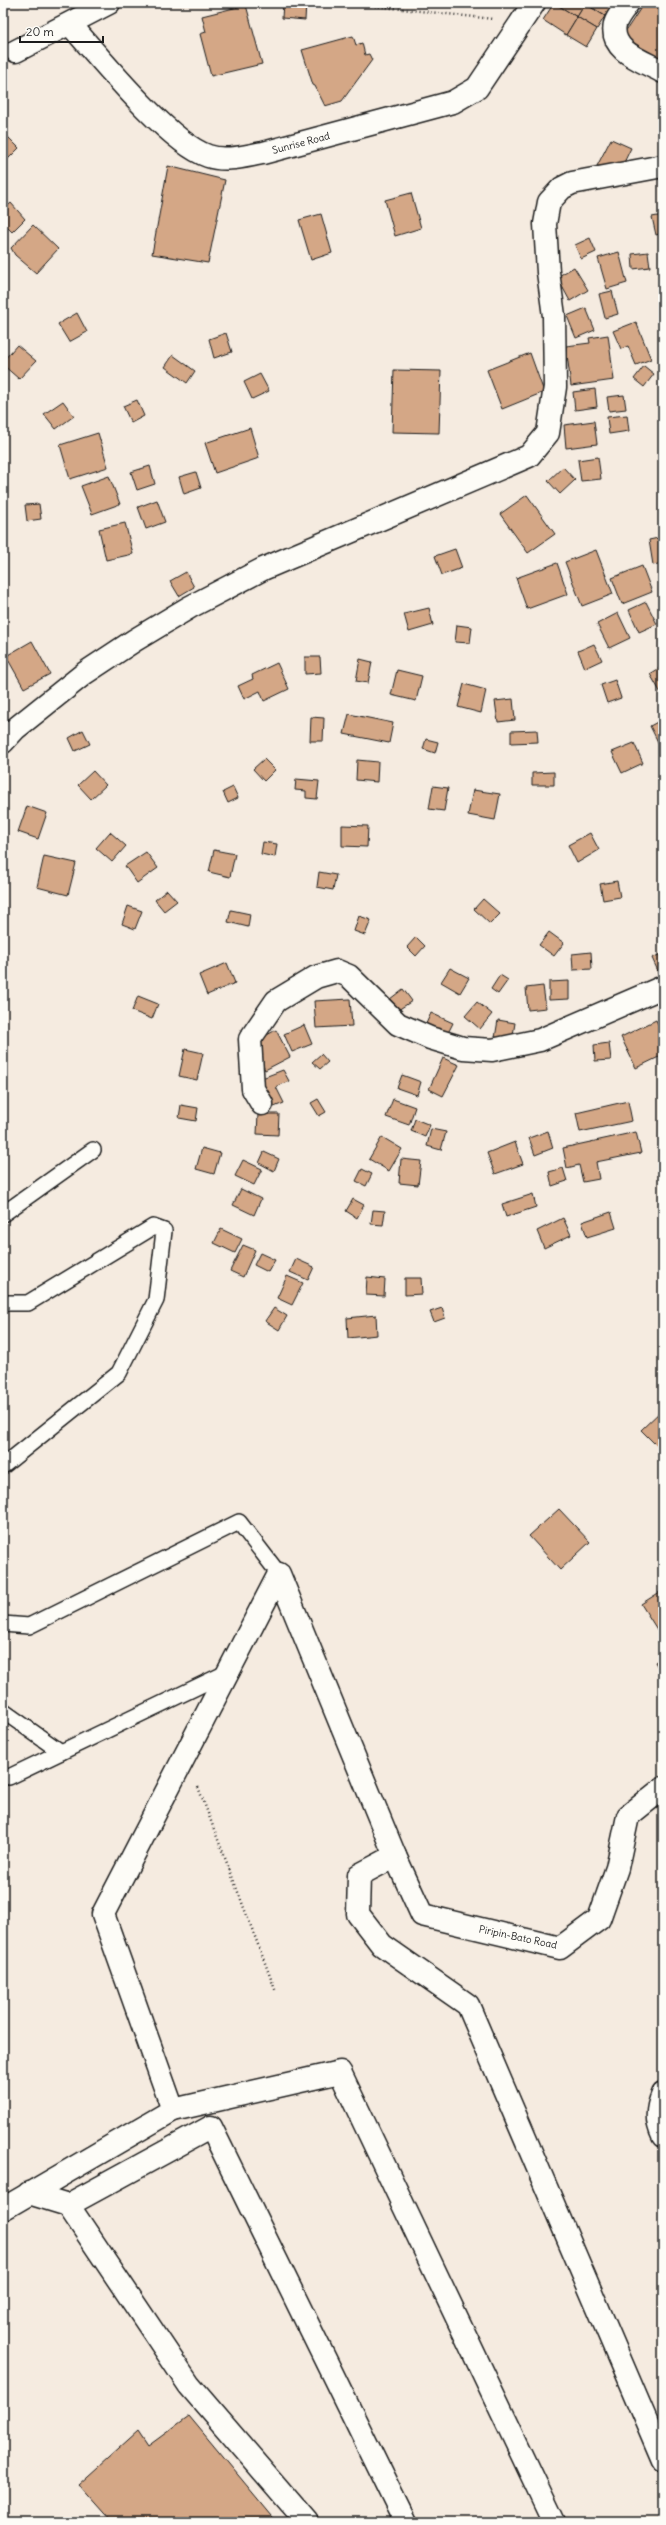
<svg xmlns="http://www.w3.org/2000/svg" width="666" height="2525" viewBox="0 0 666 2525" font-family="Delius,sans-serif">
<rect width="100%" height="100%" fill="#f5ebe0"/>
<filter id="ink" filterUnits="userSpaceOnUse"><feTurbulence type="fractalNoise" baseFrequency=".025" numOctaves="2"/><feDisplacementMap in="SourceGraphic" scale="8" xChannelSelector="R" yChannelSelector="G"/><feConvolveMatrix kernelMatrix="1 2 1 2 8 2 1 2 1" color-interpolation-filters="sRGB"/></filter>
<g filter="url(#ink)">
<g fill="#d4a786" stroke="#1c1c1c">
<path d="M 283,3 L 306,3 L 305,20 L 282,18 Z"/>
<path d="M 554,3 L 584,3 L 585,4 L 577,17 Z"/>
<path d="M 554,3 L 577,17 L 566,35 L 543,20 Z"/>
<path d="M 586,3 L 613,3 L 605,16 Z"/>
<path d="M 644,3 L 663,3 L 663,60 L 626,39 L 625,32 Z"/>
<path d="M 585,4 L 605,16 L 597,29 L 577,17 Z"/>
<path d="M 246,5 L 262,64 L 211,76 L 200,34 L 206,32 L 202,16 Z"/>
<path d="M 577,17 L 597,29 L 586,47 L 566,35 Z"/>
<path d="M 353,36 L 356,45 L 362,43 L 365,55 L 369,54 L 372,60 L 342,101 L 325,106 L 315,86 L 313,85 L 302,50 Z"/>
<path d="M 3,132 L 19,148 L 3,164 Z"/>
<path d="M 611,139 L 631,148 L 618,175 L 597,166 Z"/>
<path d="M 168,166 L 225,180 L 208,263 L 152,254 Z"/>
<path d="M 411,193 L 421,228 L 395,236 L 385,200 Z"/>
<path d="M 11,203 L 25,219 L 12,232 L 3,223 L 3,210 Z"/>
<path d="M 321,214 L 332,253 L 311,260 L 299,220 Z"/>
<path d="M 663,215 L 663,233 L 656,235 L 652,217 Z"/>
<path d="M 33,225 L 58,249 L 36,273 L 15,255 L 11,248 Z"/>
<path d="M 590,238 L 596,252 L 581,259 L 575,245 Z"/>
<path d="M 619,252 L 627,283 L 607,289 L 598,258 Z"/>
<path d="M 648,252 L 650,267 L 633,269 L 632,254 Z"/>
<path d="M 574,267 L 588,290 L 570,301 L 557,277 Z"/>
<path d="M 612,291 L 618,314 L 605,318 L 599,294 Z"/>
<path d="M 586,308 L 595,330 L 576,338 L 567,316 Z"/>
<path d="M 77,313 L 87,332 L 69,342 L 58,324 Z"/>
<path d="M 636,322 L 651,359 L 636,365 L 628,346 L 621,349 L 613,331 Z"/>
<path d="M 226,333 L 232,352 L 214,358 L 209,339 Z"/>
<path d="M 608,335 L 614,380 L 571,386 L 566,346 L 590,343 L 589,338 Z"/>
<path d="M 17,345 L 36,361 L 19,379 L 3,365 L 3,361 Z"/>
<path d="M 530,353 L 544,392 L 502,409 L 487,370 Z"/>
<path d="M 173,355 L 195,371 L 187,383 L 165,367 Z"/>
<path d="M 644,366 L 654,374 L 644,387 L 634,379 Z"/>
<path d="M 394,370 L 441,371 L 439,433 L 392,432 Z"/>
<path d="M 260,374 L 269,391 L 252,399 L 244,382 Z"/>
<path d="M 595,389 L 597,407 L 575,410 L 573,392 Z"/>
<path d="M 624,395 L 626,409 L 609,411 L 607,397 Z"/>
<path d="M 137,400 L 144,416 L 131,423 L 123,406 Z"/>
<path d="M 63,401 L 74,416 L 56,429 L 44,414 Z"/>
<path d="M 627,415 L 629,431 L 609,434 L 607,417 Z"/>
<path d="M 594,421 L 597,444 L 566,448 L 564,425 Z"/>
<path d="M 250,428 L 259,458 L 215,473 L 205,443 Z"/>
<path d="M 98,433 L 108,467 L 70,479 L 60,445 Z"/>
<path d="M 598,457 L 601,479 L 581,481 L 578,460 Z"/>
<path d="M 150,466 L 155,484 L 137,490 L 131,472 Z"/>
<path d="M 563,467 L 575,480 L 560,494 L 548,481 Z"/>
<path d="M 196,472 L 201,488 L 184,494 L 179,477 Z"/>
<path d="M 109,476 L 120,504 L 92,514 L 81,486 Z"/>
<path d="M 527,495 L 555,534 L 528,553 L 500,514 Z"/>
<path d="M 157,500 L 165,522 L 146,529 L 138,507 Z"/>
<path d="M 39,504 L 41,519 L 27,521 L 25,505 Z"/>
<path d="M 125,523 L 133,554 L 106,560 L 99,529 Z"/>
<path d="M 663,537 L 663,563 L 653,565 L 649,540 Z"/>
<path d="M 455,549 L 462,568 L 442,575 L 435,556 Z"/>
<path d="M 596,550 L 613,594 L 582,606 L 565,562 Z"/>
<path d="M 557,563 L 568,594 L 527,609 L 516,578 Z"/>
<path d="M 642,566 L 652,592 L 622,604 L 612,578 Z"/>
<path d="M 186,572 L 194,587 L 179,596 L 170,581 Z"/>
<path d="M 646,602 L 657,624 L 639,632 L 629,610 Z"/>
<path d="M 429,608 L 433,625 L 409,632 L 404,614 Z"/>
<path d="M 618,613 L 630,638 L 609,648 L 597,624 Z"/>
<path d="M 457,625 L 472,627 L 470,643 L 455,642 Z"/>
<path d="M 32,641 L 50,674 L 24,688 L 6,656 Z"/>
<path d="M 594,644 L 602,660 L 585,668 L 578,651 Z"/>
<path d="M 305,657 L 320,657 L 321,673 L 305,674 Z"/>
<path d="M 360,659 L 372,662 L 368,683 L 356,681 Z"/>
<path d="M 277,663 L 289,689 L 264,701 L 260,691 L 244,699 L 238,686 L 253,679 L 252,675 Z"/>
<path d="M 663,666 L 663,695 L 662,695 L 650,674 Z"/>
<path d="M 397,670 L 422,676 L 416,701 L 391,695 Z"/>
<path d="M 615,680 L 621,698 L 607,703 L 601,685 Z"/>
<path d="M 464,684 L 486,690 L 481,713 L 458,707 Z"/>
<path d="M 513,699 L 515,720 L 498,722 L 495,701 Z"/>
<path d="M 349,714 L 393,723 L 389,743 L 344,734 Z"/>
<path d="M 311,717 L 324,718 L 323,741 L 310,741 Z"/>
<path d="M 663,719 L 663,745 L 660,746 L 650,726 Z"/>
<path d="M 83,730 L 90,744 L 75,751 L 69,738 Z"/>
<path d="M 537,730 L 538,742 L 511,743 L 511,731 Z"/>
<path d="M 426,739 L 438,742 L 435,753 L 423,749 Z"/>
<path d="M 634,743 L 643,763 L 622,773 L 612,752 Z"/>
<path d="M 264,759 L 275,770 L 264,781 L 253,769 Z"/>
<path d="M 357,760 L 378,762 L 377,782 L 356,780 Z"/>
<path d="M 93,771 L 106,785 L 91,799 L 78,785 Z"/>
<path d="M 554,772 L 554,785 L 532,785 L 532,773 Z"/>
<path d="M 296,779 L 319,781 L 317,799 L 306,798 L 306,791 L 295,790 Z"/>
<path d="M 433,786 L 448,788 L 444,811 L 429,809 Z"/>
<path d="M 233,787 L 238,798 L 228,803 L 223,792 Z"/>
<path d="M 473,790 L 500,794 L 495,820 L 468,815 Z"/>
<path d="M 27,806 L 47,813 L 38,839 L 18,832 Z"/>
<path d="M 342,825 L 368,826 L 367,847 L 342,846 Z"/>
<path d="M 110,832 L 126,846 L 112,862 L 96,848 Z"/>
<path d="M 590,833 L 599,850 L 577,863 L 568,845 Z"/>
<path d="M 263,842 L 277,844 L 275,857 L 261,854 Z"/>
<path d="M 214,850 L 235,854 L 230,877 L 209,872 Z"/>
<path d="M 146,852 L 158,868 L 137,883 L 125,866 Z"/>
<path d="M 44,856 L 76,863 L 68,895 L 37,887 Z"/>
<path d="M 319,872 L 336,875 L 333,890 L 317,887 Z"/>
<path d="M 617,881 L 620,897 L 603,900 L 600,884 Z"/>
<path d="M 167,890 L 177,901 L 164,911 L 155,900 Z"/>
<path d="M 483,899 L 500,914 L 490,924 L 474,909 Z"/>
<path d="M 128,906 L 142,911 L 135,929 L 122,924 Z"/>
<path d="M 231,910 L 250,914 L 248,927 L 228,922 Z"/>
<path d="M 359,916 L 371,920 L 365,935 L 354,931 Z"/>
<path d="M 549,932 L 564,943 L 554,956 L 539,945 Z"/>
<path d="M 416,937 L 425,946 L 416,956 L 407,947 Z"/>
<path d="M 591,952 L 592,969 L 573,970 L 572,954 Z"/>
<path d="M 663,953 L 663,982 L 652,958 Z"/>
<path d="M 227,963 L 235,983 L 207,995 L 199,975 Z"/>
<path d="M 450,968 L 469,978 L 460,993 L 441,982 Z"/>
<path d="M 500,975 L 508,980 L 498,994 L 491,989 Z"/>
<path d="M 569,981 L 569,999 L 549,1000 L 549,982 Z"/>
<path d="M 543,986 L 546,1008 L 528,1010 L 526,988 Z"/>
<path d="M 403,989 L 412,1001 L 398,1010 L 390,999 Z"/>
<path d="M 138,996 L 158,1004 L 152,1019 L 132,1011 Z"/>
<path d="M 350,999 L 352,1026 L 316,1028 L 314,1001 Z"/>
<path d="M 477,1002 L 492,1014 L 480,1029 L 465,1016 Z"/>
<path d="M 431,1013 L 453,1023 L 445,1039 L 424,1028 Z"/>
<path d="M 498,1020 L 515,1023 L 512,1041 L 495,1038 Z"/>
<path d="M 656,1020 L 663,1034 L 663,1055 L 636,1068 L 621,1037 Z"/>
<path d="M 304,1025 L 312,1044 L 292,1052 L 284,1034 Z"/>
<path d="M 276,1030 L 290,1057 L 265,1070 L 252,1043 Z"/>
<path d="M 609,1043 L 611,1060 L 595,1061 L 594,1045 Z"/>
<path d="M 185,1049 L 203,1053 L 197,1080 L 179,1076 Z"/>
<path d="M 321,1054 L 328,1062 L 320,1069 L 312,1062 Z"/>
<path d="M 443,1058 L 459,1065 L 443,1096 L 429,1089 Z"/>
<path d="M 283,1070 L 289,1081 L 276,1087 L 284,1103 L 269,1109 L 257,1080 Z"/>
<path d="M 402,1075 L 421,1082 L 417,1095 L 397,1088 Z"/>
<path d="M 318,1099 L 326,1112 L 319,1116 L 311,1103 Z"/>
<path d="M 393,1099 L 415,1107 L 409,1125 L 386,1117 Z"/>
<path d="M 628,1101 L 632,1121 L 580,1132 L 576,1113 Z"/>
<path d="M 181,1105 L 198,1108 L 196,1121 L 179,1118 Z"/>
<path d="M 258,1114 L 279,1114 L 278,1135 L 257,1134 Z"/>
<path d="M 415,1119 L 430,1125 L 425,1137 L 411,1131 Z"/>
<path d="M 431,1129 L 446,1132 L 441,1150 L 427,1146 Z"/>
<path d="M 548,1131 L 553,1148 L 535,1155 L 529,1138 Z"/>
<path d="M 636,1132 L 641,1153 L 596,1162 L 599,1179 L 583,1182 L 579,1165 L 567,1168 L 563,1148 Z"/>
<path d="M 382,1137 L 402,1149 L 389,1171 L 369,1159 Z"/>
<path d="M 515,1142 L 523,1164 L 495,1174 L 487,1153 Z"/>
<path d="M 202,1148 L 220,1153 L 214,1174 L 196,1169 Z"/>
<path d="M 264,1152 L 279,1159 L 274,1171 L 259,1163 Z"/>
<path d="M 401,1159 L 421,1161 L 418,1185 L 399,1183 Z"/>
<path d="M 243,1160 L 262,1169 L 254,1185 L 235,1176 Z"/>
<path d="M 563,1168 L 567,1181 L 552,1186 L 549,1172 Z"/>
<path d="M 362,1169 L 372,1174 L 366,1186 L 356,1181 Z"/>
<path d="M 241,1189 L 261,1199 L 254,1215 L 233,1205 Z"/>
<path d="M 533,1194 L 536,1207 L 506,1217 L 502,1204 Z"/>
<path d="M 353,1199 L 364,1205 L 357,1218 L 346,1211 Z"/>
<path d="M 373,1210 L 385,1211 L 383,1225 L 371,1224 Z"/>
<path d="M 611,1212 L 616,1228 L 587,1237 L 582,1222 Z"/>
<path d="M 563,1218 L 571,1235 L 544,1248 L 537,1231 Z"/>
<path d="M 221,1229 L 242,1239 L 235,1253 L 214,1243 Z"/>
<path d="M 243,1245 L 255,1250 L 243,1277 L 230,1271 Z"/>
<path d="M 260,1253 L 275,1260 L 268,1272 L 254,1265 Z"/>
<path d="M 296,1259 L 314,1267 L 308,1280 L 290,1272 Z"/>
<path d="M 287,1276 L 303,1283 L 292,1305 L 277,1298 Z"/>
<path d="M 367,1277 L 385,1279 L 384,1296 L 366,1295 Z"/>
<path d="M 405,1278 L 421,1278 L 422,1294 L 405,1295 Z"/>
<path d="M 274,1308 L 287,1316 L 279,1330 L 265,1321 Z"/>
<path d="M 442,1308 L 445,1318 L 434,1322 L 430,1312 Z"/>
<path d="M 376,1315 L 377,1335 L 348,1338 L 347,1318 Z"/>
<path d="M 663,1409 L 663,1452 L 641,1430 Z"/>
<path d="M 559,1509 L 590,1542 L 560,1570 L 529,1536 Z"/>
<path d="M 663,1590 L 663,1639 L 641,1604 Z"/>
<path d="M 663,1657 L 663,1676 L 655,1662 Z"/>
<path d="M 189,2416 L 277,2522 L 111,2522 L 78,2485 L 138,2431 L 148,2446 Z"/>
</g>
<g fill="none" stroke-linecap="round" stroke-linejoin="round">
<defs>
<g id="service">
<path d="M 3,1214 L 93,1150"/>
<path d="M 3,1303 L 28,1303 L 153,1227 L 164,1231 L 156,1300 L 119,1373 L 3,1466"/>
<path d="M 3,1624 L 29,1626 L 239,1522 L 279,1574"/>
<path d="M 3,1711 L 61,1752"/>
<path d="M 9,1777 L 228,1672"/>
</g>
<g id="minor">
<path d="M 628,3 C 624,9 617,17 615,24 C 609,52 644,61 663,72"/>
<path d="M 70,24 C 99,57 169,143 208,156 C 226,162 245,156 263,153 L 453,102 L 477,88 L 534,3"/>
<path d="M 16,51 L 109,3"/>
<path d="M 3,742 L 15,729 L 85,673 L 135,640 L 190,607 L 263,569 L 529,456 L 548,433 L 555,387 L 554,316 L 548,272 L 545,224 L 549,202 L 562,188 L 572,183 L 663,166"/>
<path d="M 262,1104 L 253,1089 L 250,1039 L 276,1001 L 316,977 L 337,971 L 349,976 L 398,1024 L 430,1038 L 463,1048 L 492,1050 L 540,1040 L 663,987"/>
<path d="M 395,1856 L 359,1875 L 358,1914 L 382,1945 L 468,2005 L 663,2460"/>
<path d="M 663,2094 C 656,2110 656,2121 663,2136"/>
<path d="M 173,2110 L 340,2072 L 554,2522"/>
<path d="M 29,2193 L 68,2205 L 189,2385 L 307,2522"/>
<path d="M 68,2205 L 211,2127 L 405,2522"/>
<path d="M 3,2209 L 173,2110 L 103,1914 L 279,1574 L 395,1856 L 422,1915 L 560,1948 L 599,1919 L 617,1868 L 628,1816 L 663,1788"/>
</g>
</defs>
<use href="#service" stroke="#1c1c1c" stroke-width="18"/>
<use href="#minor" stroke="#1c1c1c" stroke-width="25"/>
<g stroke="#1c1c1c" stroke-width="2.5" stroke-dasharray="1 3" stroke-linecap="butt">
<path d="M 347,3 L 493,19"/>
<path d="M 198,1787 L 276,1992"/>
</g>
<use href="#service" stroke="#fdfcf7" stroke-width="15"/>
<use href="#minor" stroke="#fdfcf7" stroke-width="22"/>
</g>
</g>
<g text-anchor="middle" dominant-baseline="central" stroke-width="4" stroke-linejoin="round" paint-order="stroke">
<g font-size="10" fill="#1c1c1c" stroke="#fdfcf7">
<text transform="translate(301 143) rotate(-15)">Sunrise Road</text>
<text transform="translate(518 1937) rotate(12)">Piripin-Bato Road</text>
</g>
</g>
<rect width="666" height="2525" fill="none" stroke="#fdfcf7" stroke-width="16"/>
<rect x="8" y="8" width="650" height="2509" fill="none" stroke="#1c1c1c" stroke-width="1.5" filter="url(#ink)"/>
<path d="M20 36v6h83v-6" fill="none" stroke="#1c1c1c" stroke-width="2"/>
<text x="26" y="36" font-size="12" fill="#1c1c1c" stroke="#fdfcf7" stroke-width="3" paint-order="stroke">20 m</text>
</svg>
